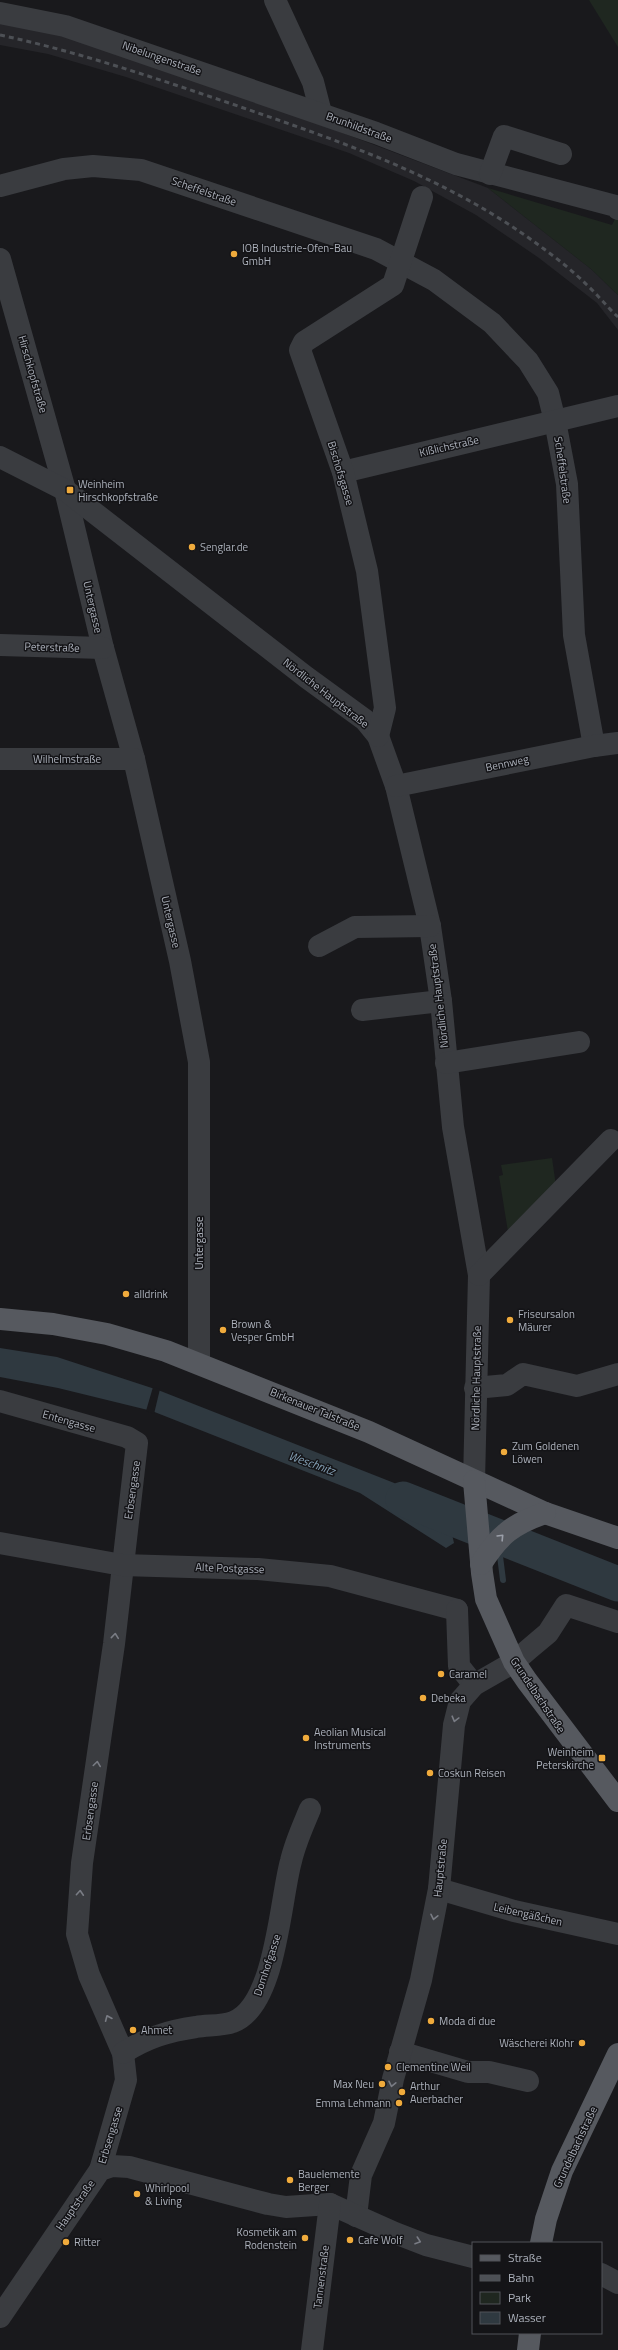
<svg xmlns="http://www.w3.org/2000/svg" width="618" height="2350" viewBox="0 0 618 2350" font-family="'Titillium Web',sans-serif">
<rect width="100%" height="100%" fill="#19191c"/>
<path fill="#252529" d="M 0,21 L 63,33 L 327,127 L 488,188 L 591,269 L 618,295 L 618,330 L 597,303 L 539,258 L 476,215 L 414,181 L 349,153 L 126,77 L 48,54 L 0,45 Z"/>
<g fill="#1f2720">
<path d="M 589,0 L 618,0 L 618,47 Z"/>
<path d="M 488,188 L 612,225 L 618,213 L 618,295 L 591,269 Z"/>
<path d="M 552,1158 L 556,1186 L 509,1238 L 499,1176 L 503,1175 L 501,1165 Z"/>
</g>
<g fill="#2f3940">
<path d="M 0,1348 L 57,1357 L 158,1390 L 445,1503 L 454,1543 L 446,1548 L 360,1493 L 152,1411 L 58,1388 L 0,1377 Z"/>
<path d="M 528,1537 L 534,1537 L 618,1573 L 618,1595 L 517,1551 Z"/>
</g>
<path fill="#19191c" d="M 153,1387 L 160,1389 L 154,1414 L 146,1411 Z"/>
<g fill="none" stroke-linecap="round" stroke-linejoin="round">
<path stroke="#2f3940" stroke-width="6" d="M 499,1548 L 503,1580"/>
<path stroke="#2f3940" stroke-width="35" d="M 403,1499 L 618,1584"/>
<g stroke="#3a3c40" stroke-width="22">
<path d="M 275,0 L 313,82 L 321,113"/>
<path d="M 0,13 L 65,26 L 376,133 L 456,164 L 616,206 L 618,209"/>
<path d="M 490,174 L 504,136 L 561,154"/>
<path d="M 0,186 L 64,169 L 93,166 L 141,170 L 376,249 L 434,280 L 492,323 L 528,361 L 548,393 L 555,421 L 567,484 L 574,635 L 594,746"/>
<path d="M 0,259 L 65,490 L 103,648 L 134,759 L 180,961 L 199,1062 L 199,1363"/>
<path d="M 0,457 L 65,490 L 306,677 L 365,720 L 378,736 L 396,786 L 430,926 L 441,1001 L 453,1127 L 479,1275 L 474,1481"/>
<path d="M 343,472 L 618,406"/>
<path d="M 0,645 L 103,648"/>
<path d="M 378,736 L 385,708 L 367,571 L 343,472 L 300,350 L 304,342 L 393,285 L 422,197"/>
<path d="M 0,759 L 134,759"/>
<path d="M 396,786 L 594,746 L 618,743"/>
<path d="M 319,946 L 355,927 L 430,926"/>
<path d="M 362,1010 L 441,1001"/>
<path d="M 446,1063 L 579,1042"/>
<path d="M 479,1275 L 611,1140"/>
<path d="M 475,1388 L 507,1385 L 523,1374 L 577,1386 L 618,1374"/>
<path d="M 0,1401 L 127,1437 L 137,1443 L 114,1644 L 82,1863 L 77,1934 L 89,1975 L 123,2053 L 126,2080 L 100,2170"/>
<path d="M 0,1543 L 122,1565 L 258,1569 L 330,1576 L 457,1610"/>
<path d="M 457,1610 L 459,1666 L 474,1685"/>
<path d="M 439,1889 L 514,1911 L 618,1934"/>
<path d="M 400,2052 L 468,2072 L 489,2072 L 528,2081"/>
<path d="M 123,2053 C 146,2038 168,2031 196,2027 C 208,2025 222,2026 233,2022 C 276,2006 280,1900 291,1861 C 295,1843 303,1826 310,1809"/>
<path d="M 356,2216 L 361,2175 L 384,2123 L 393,2079 L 421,1980 L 439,1889 L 454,1725 L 460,1701 L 474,1685 L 514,1662 L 529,1649 L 548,1633 L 566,1605 L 618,1622"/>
<path d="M 601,2274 L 618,2283"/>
<path d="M 0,2317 L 100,2170 L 112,2166 L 129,2167 L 268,2204 L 286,2207 L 330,2204 L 395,2233 L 426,2245 L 473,2257"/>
<path d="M 312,2350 L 330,2204"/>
</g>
<g stroke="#56595f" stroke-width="22">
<path d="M 0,1319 L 53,1324 L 107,1334 L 166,1351 L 369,1432 L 545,1513 L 618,1538"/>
<path d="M 474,1481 L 482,1573 L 486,1599 L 514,1662 L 527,1681 L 618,1801"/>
<path d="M 481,1564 C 499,1535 513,1524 545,1513"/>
<path d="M 541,2243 L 546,2219 L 562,2171 L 618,2054"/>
<path d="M 528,2350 L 530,2333"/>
</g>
<path stroke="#4d5055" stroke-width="3" stroke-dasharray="5 4" stroke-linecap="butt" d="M 0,35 C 79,52 155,78 232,104 C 342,142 450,178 544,249 C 559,260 574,272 587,285 C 598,295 607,307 618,317"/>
</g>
<defs><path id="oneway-chevron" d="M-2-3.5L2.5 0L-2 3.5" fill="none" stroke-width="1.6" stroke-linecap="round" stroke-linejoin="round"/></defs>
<use stroke="#9b9fa9" href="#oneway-chevron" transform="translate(501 1537) rotate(-46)"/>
<g stroke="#797c84">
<use href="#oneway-chevron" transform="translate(115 1636) rotate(-84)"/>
<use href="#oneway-chevron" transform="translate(455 1719) rotate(105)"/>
<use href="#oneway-chevron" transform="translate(97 1764) rotate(-82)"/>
<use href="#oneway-chevron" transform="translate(80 1893) rotate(-86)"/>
<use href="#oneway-chevron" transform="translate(434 1917) rotate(102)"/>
<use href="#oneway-chevron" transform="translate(108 2018) rotate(-113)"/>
<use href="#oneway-chevron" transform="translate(392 2084) rotate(102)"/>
<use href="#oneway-chevron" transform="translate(418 2241) rotate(19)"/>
</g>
<g fill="#f0ab3c" stroke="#141417" stroke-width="1.5">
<circle cx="234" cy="254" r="4"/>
<rect x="66" y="486" width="8" height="8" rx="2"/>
<circle cx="192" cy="547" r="4"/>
<circle cx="126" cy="1294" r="4"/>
<circle cx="510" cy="1320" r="4"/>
<circle cx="223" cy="1330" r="4"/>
<circle cx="504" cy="1452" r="4"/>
<circle cx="441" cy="1674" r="4"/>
<circle cx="423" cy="1698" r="4"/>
<circle cx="306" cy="1738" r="4"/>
<rect x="598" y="1754" width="8" height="8" rx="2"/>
<circle cx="430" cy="1773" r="4"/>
<circle cx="431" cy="2021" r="4"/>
<circle cx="133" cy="2030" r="4"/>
<circle cx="582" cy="2043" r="4"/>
<circle cx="388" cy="2067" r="4"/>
<circle cx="382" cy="2084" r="4"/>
<circle cx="402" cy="2092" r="4"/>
<circle cx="399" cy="2103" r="4"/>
<circle cx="290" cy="2180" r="4"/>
<circle cx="137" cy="2194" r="4"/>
<circle cx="305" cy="2238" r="4"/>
<circle cx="350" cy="2240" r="4"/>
<circle cx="66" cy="2242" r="4"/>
</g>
<g text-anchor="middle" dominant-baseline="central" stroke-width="3" stroke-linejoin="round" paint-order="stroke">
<g font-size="11" fill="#acb1bb" stroke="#141417">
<text transform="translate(162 58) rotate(19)">Nibelungenstraße</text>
<text transform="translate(359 127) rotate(20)">Brunhildstraße</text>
<text transform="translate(204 191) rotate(19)">Scheffelstraße</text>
<text transform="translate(33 374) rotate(74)">Hirschkopfstraße</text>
<text transform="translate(449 446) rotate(-13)">Kißlichstraße</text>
<text transform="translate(563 470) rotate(82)">Scheffelstraße</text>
<text transform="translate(341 473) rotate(73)">Bischofsgasse</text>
<text transform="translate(93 607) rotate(77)">Untergasse</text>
<text transform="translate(52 647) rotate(2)">Peterstraße</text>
<text transform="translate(326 693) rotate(38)">Nördliche Hauptstraße</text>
<text x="67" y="759">Wilhelmstraße</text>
<text transform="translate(507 763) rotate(-12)">Bennweg</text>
<text transform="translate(171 922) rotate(77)">Untergasse</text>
<text transform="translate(438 996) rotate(-97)">Nördliche Hauptstraße</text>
<text transform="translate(199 1243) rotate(-90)">Untergasse</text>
<text transform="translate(476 1378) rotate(-89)">Nördliche Hauptstraße</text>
<text transform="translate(315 1409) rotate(22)">Birkenauer Talstraße</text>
<text transform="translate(69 1421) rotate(16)">Entengasse</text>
<text transform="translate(132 1490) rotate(-82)">Erbsengasse</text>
<text transform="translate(230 1568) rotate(2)">Alte Postgasse</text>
<text transform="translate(538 1695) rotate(56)">Grundelbachstraße</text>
<text transform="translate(90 1811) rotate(-82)">Erbsengasse</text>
<text transform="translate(440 1868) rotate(-84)">Hauptstraße</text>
<text transform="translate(528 1914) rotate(13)">Leibengäßchen</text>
<text transform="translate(267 1965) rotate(-72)">Domhofgasse</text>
<text transform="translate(110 2135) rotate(-73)">Erbsengasse</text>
<text transform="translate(575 2147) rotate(-65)">Grundelbachstraße</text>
<text transform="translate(75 2205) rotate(-55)">Hauptstraße</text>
<text transform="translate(321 2277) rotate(-83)">Tannenstraße</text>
</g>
<g font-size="11" fill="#acb1bb" stroke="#141417" text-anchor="start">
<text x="242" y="248">IOB Industrie-Ofen-Bau<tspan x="242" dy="13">GmbH</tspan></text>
<text x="78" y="484">Weinheim<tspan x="78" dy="13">Hirschkopfstraße</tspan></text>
<text x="200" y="547">Senglar.de</text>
<text x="134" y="1294">alldrink</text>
<text x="518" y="1314">Friseursalon<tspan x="518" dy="13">Mäurer</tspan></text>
<text x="231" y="1324">Brown &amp;<tspan x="231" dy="13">Vesper GmbH</tspan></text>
<text x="512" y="1446">Zum Goldenen<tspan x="512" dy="13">Löwen</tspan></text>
<text x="449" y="1674">Caramel</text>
<text x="431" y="1698">Debeka</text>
<text x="314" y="1732">Aeolian Musical<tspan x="314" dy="13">Instruments</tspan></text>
<text x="594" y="1752" text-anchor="end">Weinheim<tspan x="594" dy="13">Peterskirche</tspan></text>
<text x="438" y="1773">Coskun Reisen</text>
<text x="439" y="2021">Moda di due</text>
<text x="141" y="2030">Ahmet</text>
<text x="574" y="2043" text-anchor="end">Wäscherei Klohr</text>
<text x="396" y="2067">Clementine Weil</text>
<text x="374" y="2084" text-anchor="end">Max Neu</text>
<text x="410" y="2086">Arthur<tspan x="410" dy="13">Auerbacher</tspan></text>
<text x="391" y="2103" text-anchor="end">Emma Lehmann</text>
<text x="298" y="2174">Bauelemente<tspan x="298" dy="13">Berger</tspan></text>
<text x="145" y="2188">Whirlpool<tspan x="145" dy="13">&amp; Living</tspan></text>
<text x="297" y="2232" text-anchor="end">Kosmetik am<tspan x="297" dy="13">Rodenstein</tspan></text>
<text x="358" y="2240">Cafe Wolf</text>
<text x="74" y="2242">Ritter</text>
</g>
<g font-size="12" font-style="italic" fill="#84a0b5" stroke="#141417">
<text transform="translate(312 1463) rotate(20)">Weschnitz</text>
</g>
</g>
<rect x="472" y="2242" width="130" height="92" fill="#141417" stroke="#515359"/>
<rect x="480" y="2255" width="20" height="6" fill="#56595f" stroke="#515359"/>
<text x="508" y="2262" font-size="12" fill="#acb1bb">Straße</text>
<rect x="480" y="2275" width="20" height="6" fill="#4d5055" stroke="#515359"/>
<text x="508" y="2282" font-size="12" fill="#acb1bb">Bahn</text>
<rect x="480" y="2292" width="20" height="12" fill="#1f2720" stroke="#515359"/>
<text x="508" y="2302" font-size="12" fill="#acb1bb">Park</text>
<rect x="480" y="2312" width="20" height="12" fill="#2f3940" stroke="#515359"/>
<text x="508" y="2322" font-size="12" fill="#acb1bb">Wasser</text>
</svg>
